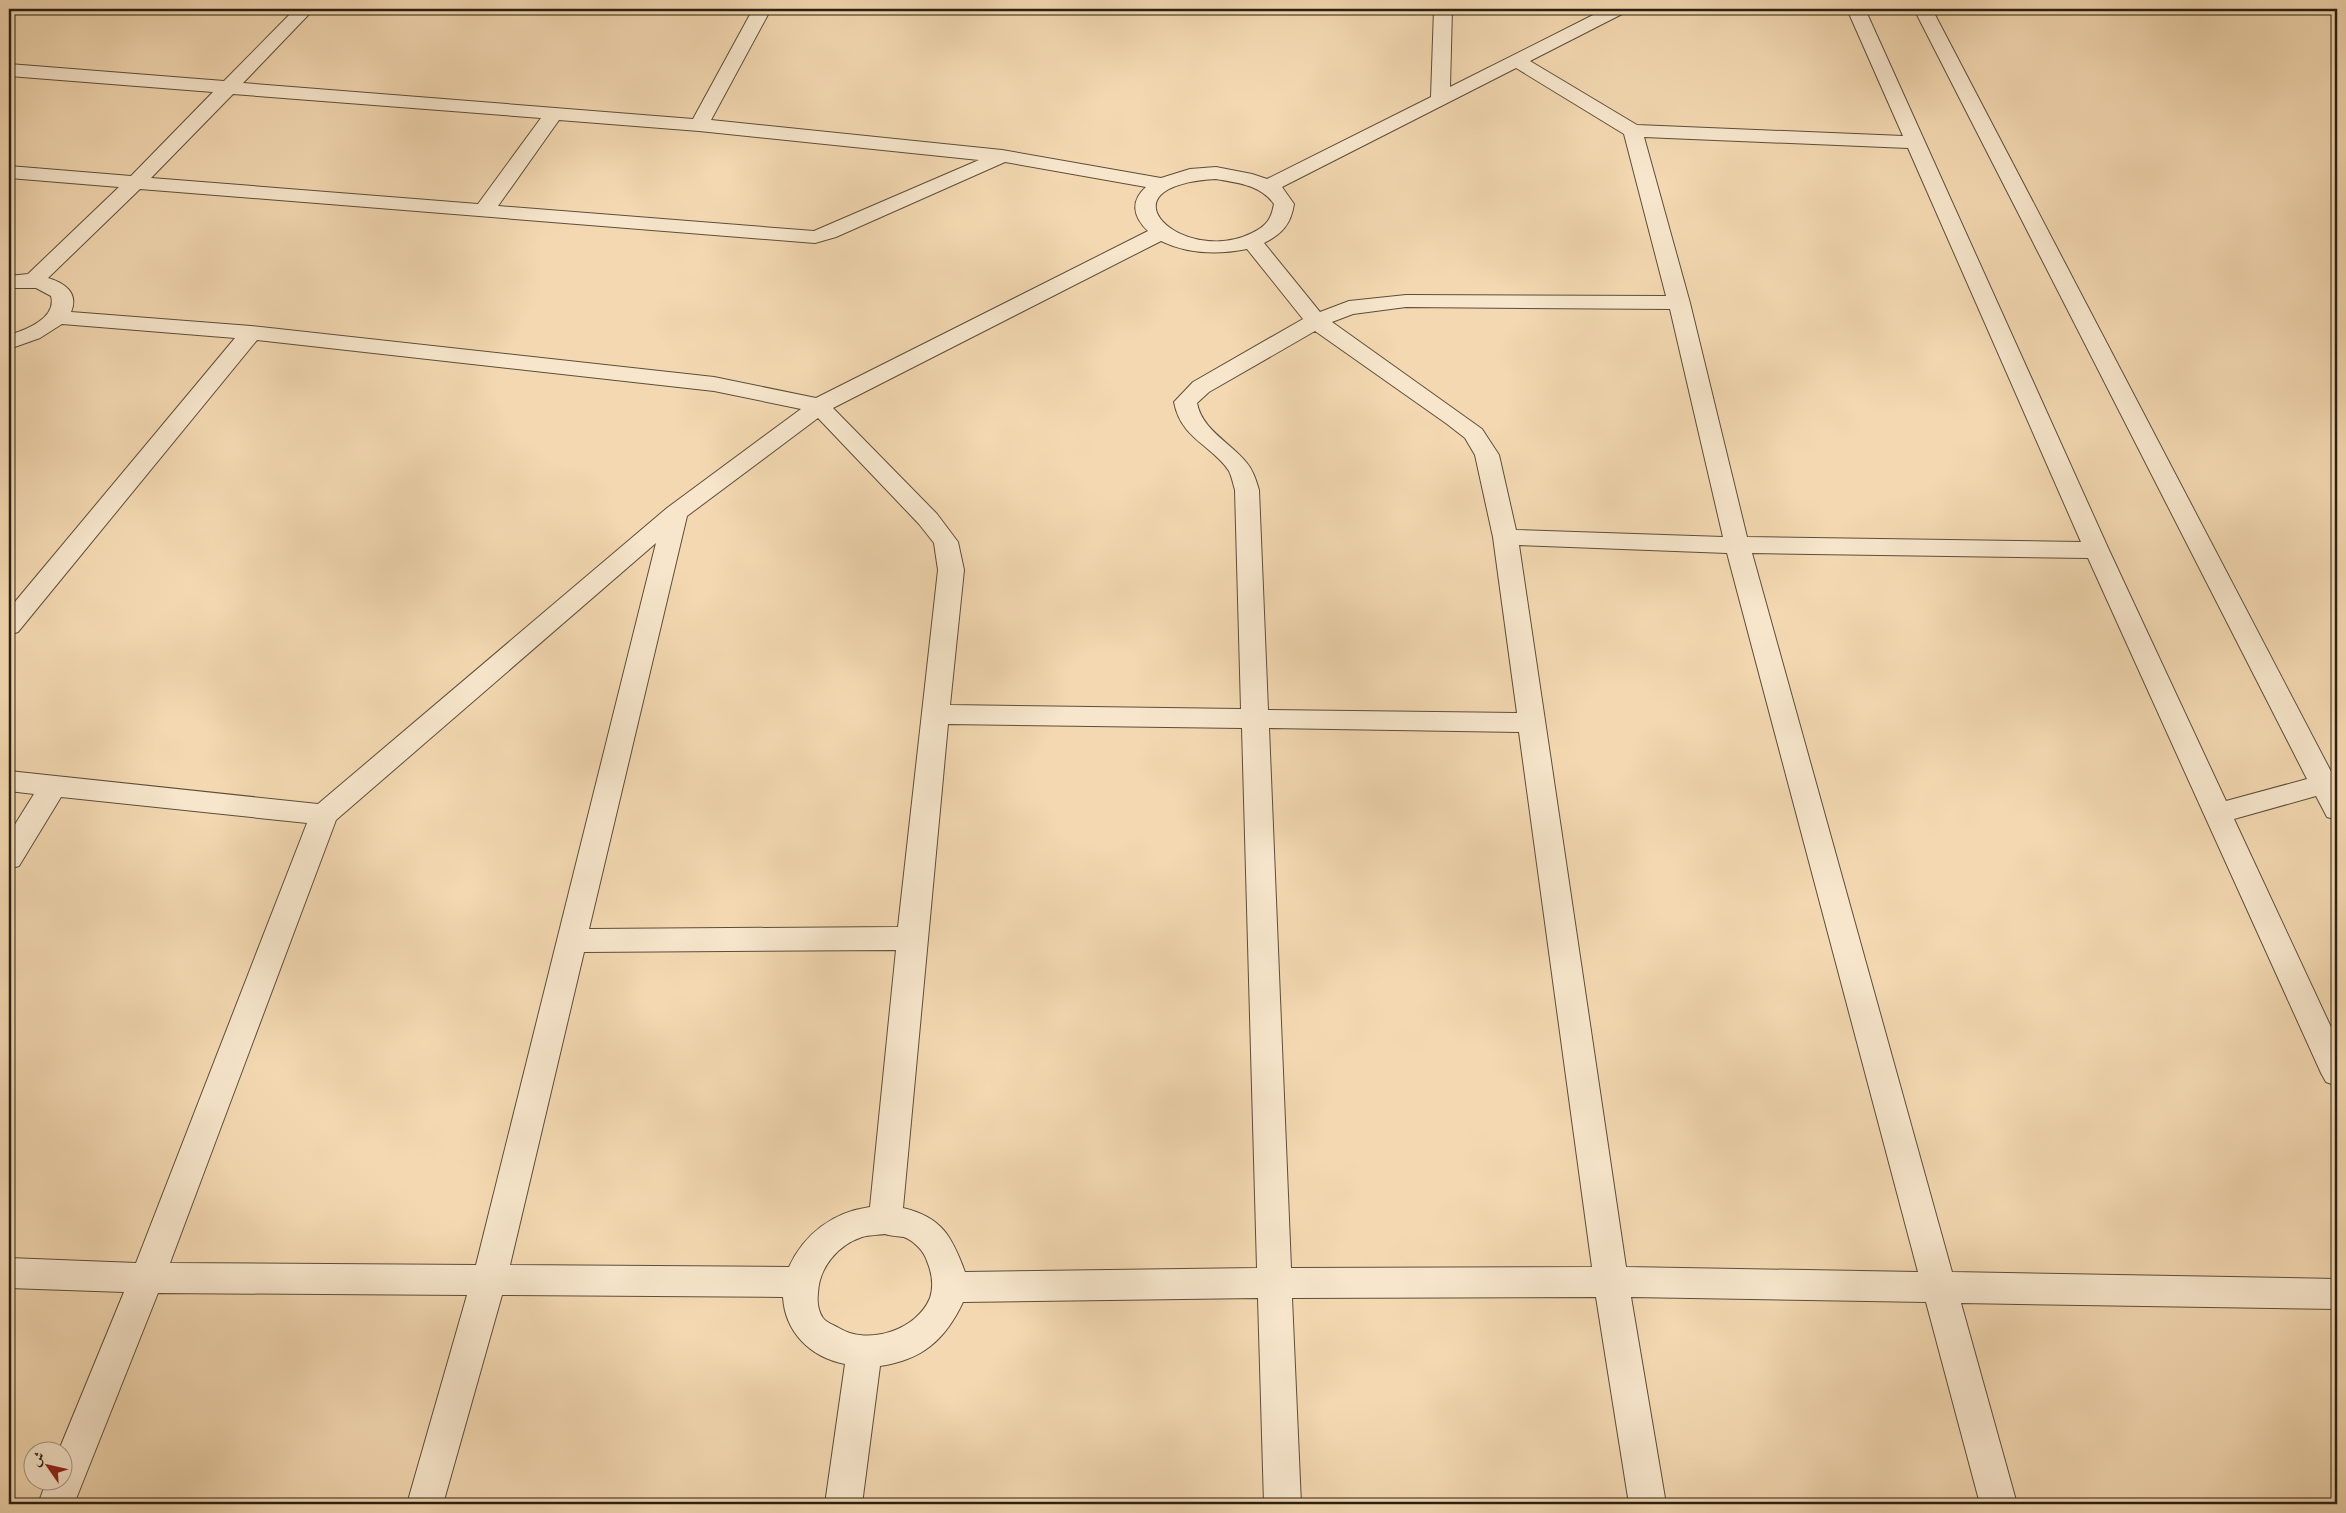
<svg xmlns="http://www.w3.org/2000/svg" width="2346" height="1513" viewBox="0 0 2346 1513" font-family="Vollkorn,Amiri,serif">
<rect width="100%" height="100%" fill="#f3d8b1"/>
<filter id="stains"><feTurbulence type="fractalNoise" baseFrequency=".004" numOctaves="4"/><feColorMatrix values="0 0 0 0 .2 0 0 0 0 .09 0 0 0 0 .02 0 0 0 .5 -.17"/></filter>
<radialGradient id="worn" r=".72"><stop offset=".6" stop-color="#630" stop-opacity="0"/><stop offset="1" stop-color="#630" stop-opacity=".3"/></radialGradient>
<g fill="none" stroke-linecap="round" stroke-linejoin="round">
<defs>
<path id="minor" d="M 295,9 L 314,9 L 243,83 L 693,119 L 753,9 L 771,9 L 711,120 L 1002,150 L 1161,178 L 1190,169 L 1216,167 L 1252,174 L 1267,179 L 1431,97 L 1434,9 L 1452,9 L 1450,87 L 1605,9 L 1627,9 L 1624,13 L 1530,61 L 1637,125 L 1903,136 L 1847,9 L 1865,9 L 2109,550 L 2226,801 L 2307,779 L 1914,9 L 1932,9 L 2337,783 L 2337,820 L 2327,817 L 2316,796 L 2234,819 L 2337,1040 L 2337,1086 L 2326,1082 L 2321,1073 L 2088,558 L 1752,553 L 1952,1272 L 2337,1279 L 2337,1309 L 1961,1303 L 2017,1504 L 1980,1504 L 1926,1302 L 1631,1297 L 1666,1504 L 1629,1504 L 1596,1297 L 1292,1298 L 1301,1504 L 1264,1504 L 1258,1298 L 963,1302 C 945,1340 922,1360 880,1366 L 862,1504 L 825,1504 L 845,1364 C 810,1357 785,1332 783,1297 L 502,1295 L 443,1504 L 407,1504 L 467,1295 L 158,1293 L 74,1504 L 38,1504 L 47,1480 L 62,1480 L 62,1450 L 59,1450 L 124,1292 L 9,1288 L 9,1258 L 136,1263 L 307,823 L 61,797 L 19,866 L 9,869 L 9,834 L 34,794 L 9,791 L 9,771 L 318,804 L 667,508 L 801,409 L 714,391 L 257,340 L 18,632 L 9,635 L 9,609 L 235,338 L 62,324 L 40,338 L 9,349 L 9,335 C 26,330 57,318 51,296 L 36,288 L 9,288 L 9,276 L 28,274 L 119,187 L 9,178 L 9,166 L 131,176 L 213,92 L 9,76 L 9,64 L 224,81 ZM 1516,68 L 1624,134 L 1666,296 L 1406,295 L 1349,301 L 1320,312 L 1264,243 C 1282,234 1291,224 1294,204 L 1282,187 ZM 233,94 L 541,118 L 478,204 L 151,178 ZM 559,120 L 699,131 L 979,160 L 814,231 L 498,206 ZM 1644,137 L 1908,148 L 2081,542 L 1747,537 L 1690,303 ZM 1005,162 L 1146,187 C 1130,201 1133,217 1148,231 L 816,398 L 714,377 L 251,326 L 71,312 C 79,293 65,283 48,278 L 140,189 L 815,243 L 836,237 ZM 1216,179 C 1238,183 1261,185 1274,204 C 1271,220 1266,226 1252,233 C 1184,267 1094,186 1216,179 ZM 1161,241 C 1188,254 1217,255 1247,249 L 1303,319 L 1193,382 L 1174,402 C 1181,439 1212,445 1229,471 C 1232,477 1233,484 1235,490 L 1241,709 L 950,705 L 964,570 L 958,542 L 937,514 L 833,408 ZM 1406,307 L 1670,309 L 1723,537 L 1516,530 L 1499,455 L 1482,429 L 1332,322 L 1353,314 ZM 1315,331 L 1447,424 L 1465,438 L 1475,455 L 1493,537 L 1517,713 L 1268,710 L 1259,490 C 1256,480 1253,470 1246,462 C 1230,442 1202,430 1197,403 L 1209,392 ZM 818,418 L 919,524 L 934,543 L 938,570 L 898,927 L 589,929 L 687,516 ZM 656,543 L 476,1265 L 170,1263 L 336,820 ZM 1519,545 L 1727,553 L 1918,1272 L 1626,1267 ZM 948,724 L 1242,728 L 1257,1268 L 965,1272 C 952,1237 942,1217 903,1208 ZM 1269,728 L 1519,732 L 1592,1267 L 1291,1268 ZM 896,950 L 870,1207 C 833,1212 804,1234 789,1267 L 510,1265 L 584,952 ZM 885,1234 C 891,1236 898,1236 904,1237 C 914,1241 924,1251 927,1261 C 932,1273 934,1286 930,1298 C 917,1330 868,1346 839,1328 C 834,1325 827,1323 823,1318 C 818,1311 817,1301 818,1293 C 819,1267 838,1245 862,1237 C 869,1235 878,1235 885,1234 Z"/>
</defs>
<use href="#minor" stroke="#5d4e3a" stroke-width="2"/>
<use href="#minor" fill="#f7e6cc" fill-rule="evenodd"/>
</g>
<rect width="2346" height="1513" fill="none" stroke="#f3d8b1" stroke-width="30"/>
<rect x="10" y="10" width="2326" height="1493" fill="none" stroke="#2b2012" stroke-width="2.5"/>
<rect x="15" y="15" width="2316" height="1483" fill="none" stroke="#2b2012"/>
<g transform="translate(48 1466) rotate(304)"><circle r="24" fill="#f7e6cc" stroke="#a59782"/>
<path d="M0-4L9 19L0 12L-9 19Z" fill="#8f2418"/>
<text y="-8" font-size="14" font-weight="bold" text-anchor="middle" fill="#2b2012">ش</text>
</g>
<rect width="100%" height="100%" filter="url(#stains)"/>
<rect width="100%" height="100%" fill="url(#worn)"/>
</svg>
